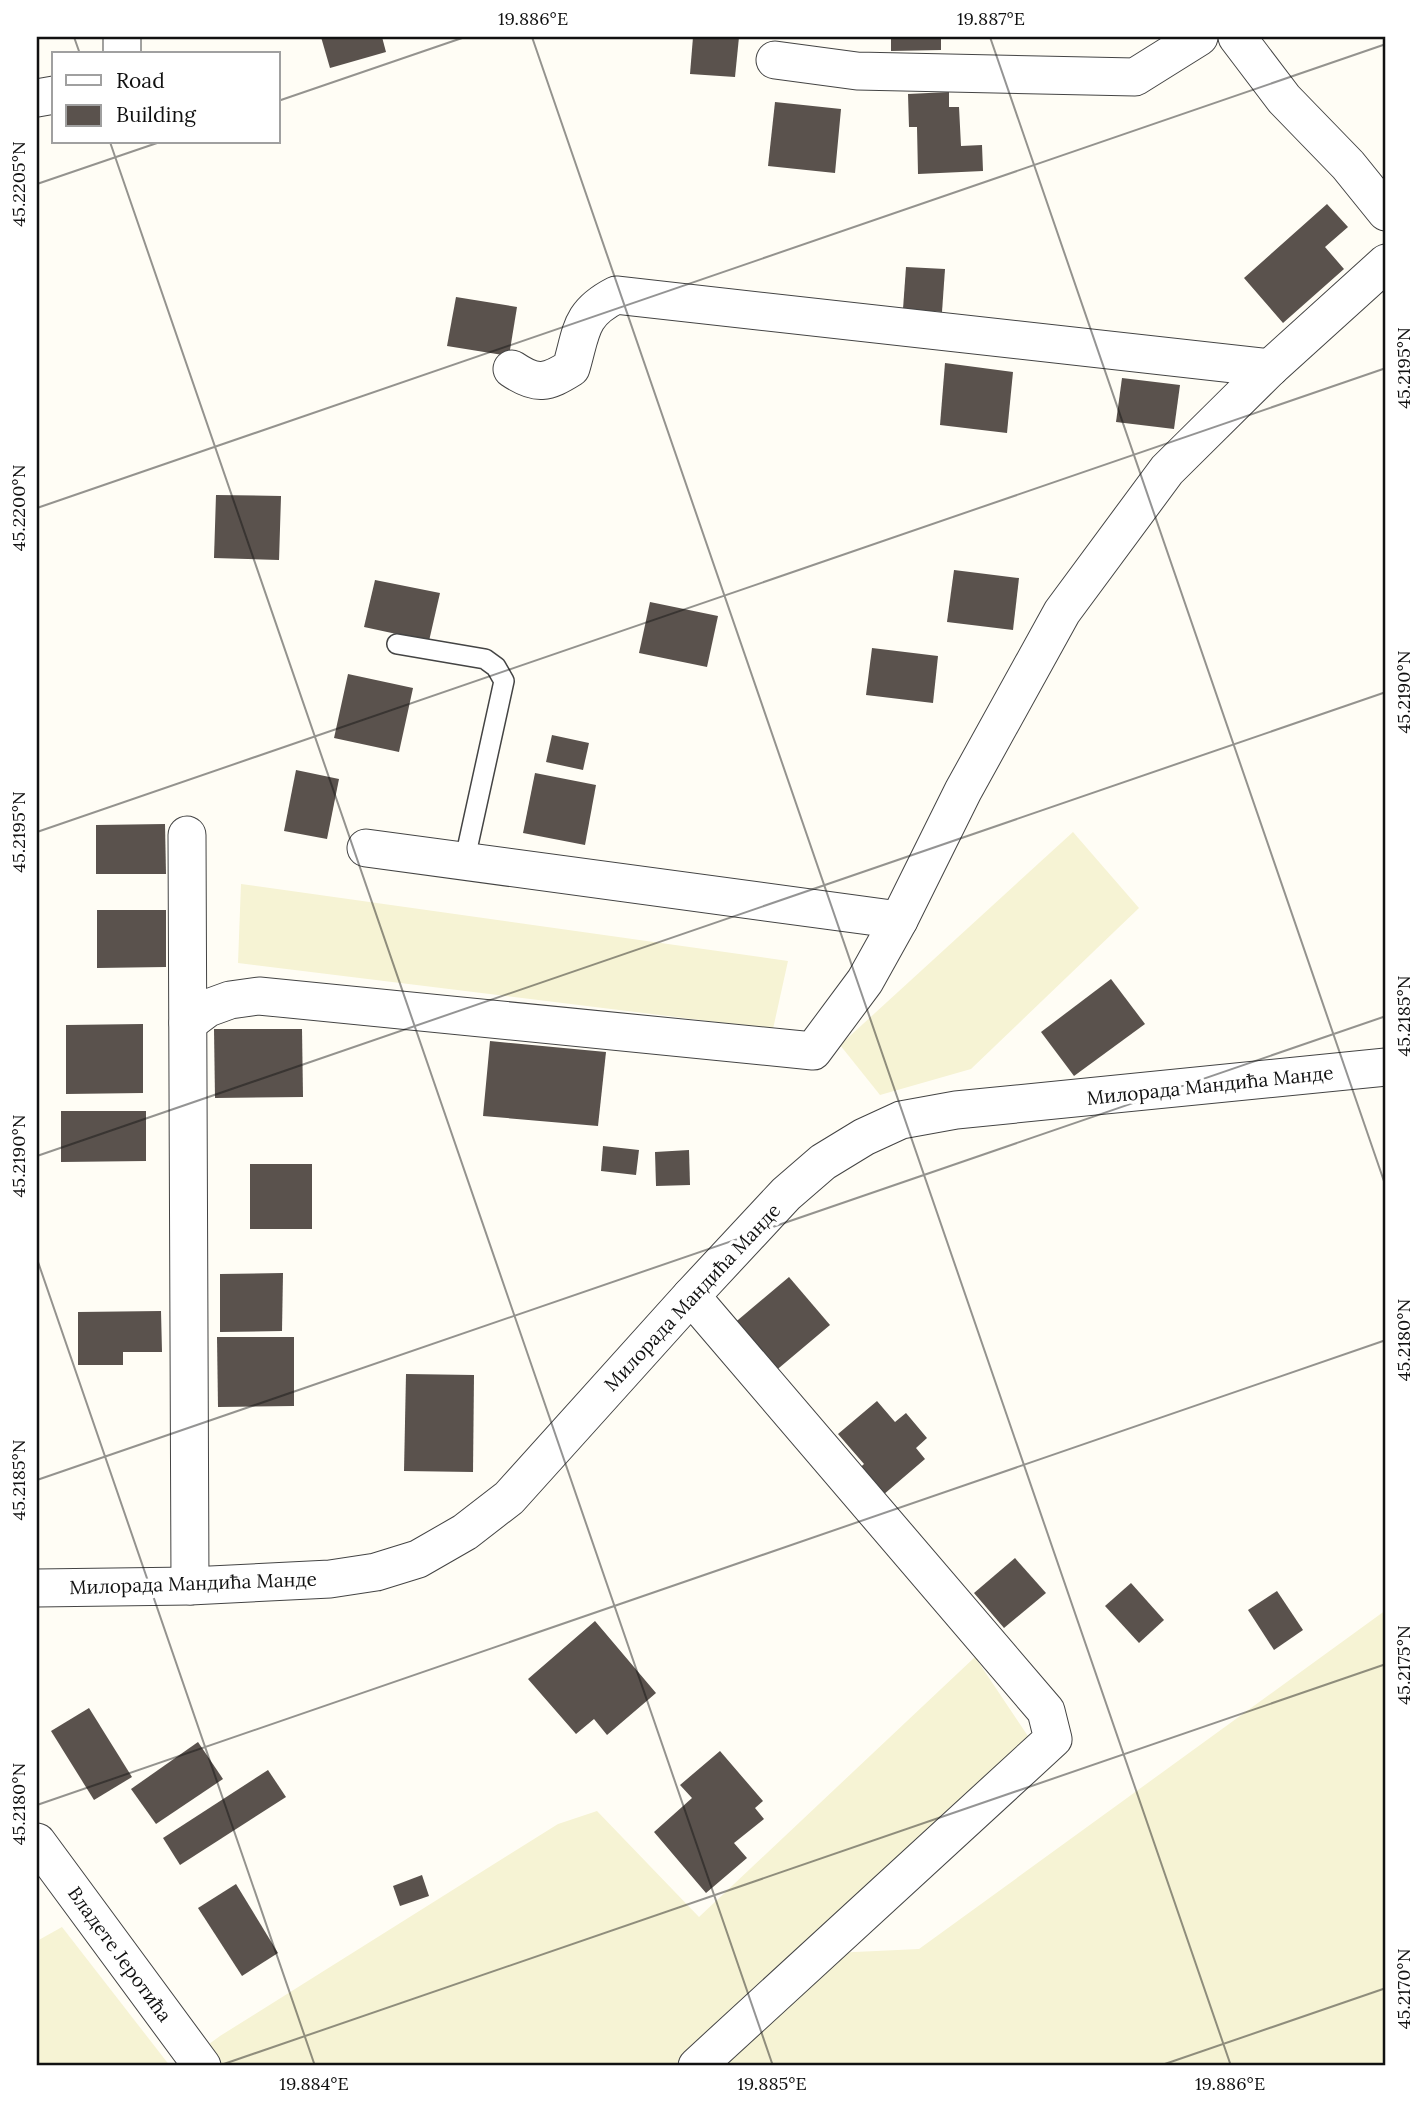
<svg xmlns="http://www.w3.org/2000/svg" width="1423" height="2103" viewBox="0 0 1423 2103" font-family="Lora,serif">
<rect width="100%" height="100%" fill="#fffdf5"/>
<g fill="#f6f3d4">
<path d="M 1073,832 L 1139,908 L 971,1069 L 880,1095 L 840,1045 Z"/>
<path d="M 241,884 L 788,961 L 773,1029 L 238,963 Z"/>
<path d="M 1386,1610 L 1386,2066 L 179,2066 L 220,2036 L 558,1824 L 597,1811 L 699,1917 L 975,1657 L 1042,1757 L 812,1954 L 919,1949 Z"/>
<path d="M 62,1927 L 170,2066 L 37,2066 L 37,1941 Z"/>
</g>
<g fill="#5a524d">
<path d="M 321,37 L 382,37 L 386,52 L 330,68 Z"/>
<path d="M 693,37 L 739,37 L 735,77 L 690,74 Z"/>
<path d="M 891,37 L 941,37 L 941,50 L 891,51 Z"/>
<path d="M 949,92 L 949,107 L 959,107 L 961,146 L 982,145 L 983,171 L 918,174 L 917,127 L 909,127 L 908,94 Z"/>
<path d="M 775,102 L 841,109 L 835,173 L 768,166 Z"/>
<path d="M 1327,204 L 1348,227 L 1325,247 L 1344,269 L 1283,323 L 1244,278 Z"/>
<path d="M 906,267 L 945,269 L 942,312 L 903,309 Z"/>
<path d="M 456,297 L 517,307 L 509,356 L 447,346 Z"/>
<path d="M 945,363 L 1013,372 L 1007,433 L 940,425 Z"/>
<path d="M 1122,378 L 1180,385 L 1174,429 L 1116,422 Z"/>
<path d="M 216,495 L 281,496 L 279,560 L 214,558 Z"/>
<path d="M 954,570 L 1019,578 L 1013,630 L 947,622 Z"/>
<path d="M 375,580 L 440,593 L 429,641 L 364,627 Z"/>
<path d="M 650,602 L 718,616 L 707,667 L 639,653 Z"/>
<path d="M 872,648 L 938,656 L 933,703 L 866,695 Z"/>
<path d="M 348,674 L 413,688 L 399,752 L 334,738 Z"/>
<path d="M 552,735 L 589,743 L 583,770 L 546,762 Z"/>
<path d="M 296,770 L 339,779 L 327,839 L 284,831 Z"/>
<path d="M 535,773 L 596,785 L 585,845 L 523,833 Z"/>
<path d="M 165,824 L 166,874 L 96,874 L 96,825 Z"/>
<path d="M 97,910 L 166,910 L 166,967 L 97,968 Z"/>
<path d="M 1111,979 L 1145,1024 L 1074,1076 L 1041,1032 Z"/>
<path d="M 143,1024 L 143,1093 L 66,1094 L 66,1025 Z"/>
<path d="M 214,1029 L 302,1029 L 303,1097 L 215,1098 Z"/>
<path d="M 490,1041 L 606,1052 L 598,1126 L 483,1116 Z"/>
<path d="M 61,1111 L 146,1111 L 146,1161 L 61,1162 Z"/>
<path d="M 603,1146 L 639,1150 L 636,1175 L 601,1171 Z"/>
<path d="M 689,1150 L 690,1185 L 656,1186 L 655,1152 Z"/>
<rect x="250" y="1164" width="62" height="65"/>
<path d="M 283,1273 L 282,1331 L 220,1332 L 220,1274 Z"/>
<path d="M 789,1277 L 830,1325 L 773,1373 L 732,1325 Z"/>
<path d="M 161,1311 L 162,1352 L 123,1352 L 123,1365 L 78,1365 L 78,1312 Z"/>
<path d="M 217,1337 L 294,1337 L 294,1406 L 218,1407 Z"/>
<path d="M 406,1374 L 474,1375 L 473,1472 L 404,1471 Z"/>
<path d="M 877,1401 L 895,1422 L 906,1413 L 927,1438 L 916,1448 L 925,1459 L 876,1501 L 853,1474 L 864,1464 L 838,1434 Z"/>
<path d="M 1015,1558 L 1046,1593 L 1004,1628 L 974,1593 Z"/>
<path d="M 1131,1583 L 1164,1620 L 1139,1643 L 1105,1606 Z"/>
<path d="M 1277,1591 L 1303,1630 L 1274,1650 L 1248,1610 Z"/>
<path d="M 595,1621 L 656,1693 L 607,1735 L 594,1719 L 576,1734 L 528,1679 Z"/>
<path d="M 89,1708 L 132,1777 L 94,1800 L 51,1731 Z"/>
<path d="M 198,1742 L 223,1779 L 156,1824 L 131,1789 Z"/>
<path d="M 720,1751 L 763,1801 L 755,1808 L 764,1819 L 734,1843 L 747,1858 L 706,1893 L 654,1832 L 692,1798 L 680,1785 Z"/>
<path d="M 268,1770 L 286,1797 L 180,1865 L 163,1838 Z"/>
<path d="M 422,1875 L 429,1896 L 400,1906 L 393,1886 Z"/>
<path d="M 236,1884 L 278,1953 L 242,1976 L 198,1908 Z"/>
</g>
<g fill="none" stroke-linecap="round" stroke-linejoin="round">
<defs>
<path id="lane" d="M 397,644 L 485,659 L 496,667 L 504,681 L 464,863"/>
<g id="street">
<path d="M 1237,37 L 1284,99 L 1348,165 L 1386,212"/>
<path d="M 122,54 L 122,37"/>
<path d="M 775,60 L 857,71 L 1135,77 L 1199,37"/>
<path d="M 37,98 L 54,95"/>
<path d="M 512,369 C 537,386 547,383 571,368 C 582,331 579,314 616,295 L 1270,368"/>
<path d="M 187,835 L 190,1586"/>
<path d="M 366,848 L 899,920"/>
<path d="M 188,1023 L 208,1008 L 230,1000 L 259,996 L 813,1051 L 865,981 L 899,920 L 963,791 L 1062,612 L 1167,470 L 1270,368 L 1386,263"/>
<path d="M 691,1296 L 1046,1711 L 1053,1739 L 697,2066"/>
<path d="M 37,1588 L 190,1586 L 330,1579 L 376,1572 L 418,1559 L 465,1532 L 509,1498 L 691,1296 L 786,1194 L 823,1162 L 864,1137 L 901,1120 L 956,1110 L 1386,1067"/>
<path d="M 37,1842 L 202,2066"/>
</g>
</defs>
<use href="#lane" stroke="#444" stroke-width="22"/>
<use href="#street" stroke="#444" stroke-width="39"/>
<use href="#lane" stroke="#fff" stroke-width="19"/>
<use href="#street" stroke="#fff" stroke-width="37"/>
</g>
<path fill="none" stroke="#111" stroke-width="2" stroke-opacity="0.45" d="M 74,37 L 80,54M 532,37 L 1231,2066M 990,37 L 1386,1187M 278,101 L 465,37M 110,142 L 773,2066M 37,184 L 160,142M 37,508 L 1386,44M 37,832 L 1386,368M 37,1156 L 1386,692M 37,1259 L 315,2066M 37,1480 L 1386,1016M 37,1805 L 1386,1340M 218,2066 L 1386,1664M 1159,2066 L 1386,1988"/>
<g text-anchor="middle" dominant-baseline="central" stroke-width="7" stroke-linejoin="round" paint-order="stroke">
<g font-size="19" fill="#111" stroke="#fff">
<text transform="translate(1210 1085) rotate(-6)">Милорада Мандића Манде</text>
<text transform="translate(692 1297) rotate(-47)">Милорада Мандића Манде</text>
<text transform="translate(193 1583) rotate(-2)">Милорада Мандића Манде</text>
<text transform="translate(120 1954) rotate(54)">Владете Јеротића</text>
</g>
</g>
<rect width="1423" height="2103" fill="none" stroke="#ffffff" stroke-width="77"/>
<rect x="52" y="52" width="228" height="91" fill="#ffffff" stroke="#a0a0a0" stroke-width="2"/>
<rect x="66" y="75" width="35" height="10" fill="#ffffff" stroke="#a0a0a0" stroke-width="2"/>
<text x="116" y="88" font-size="21" fill="#111111">Road</text>
<rect x="66" y="105" width="35" height="21" fill="#5a524d" stroke="#a0a0a0" stroke-width="2"/>
<text x="116" y="122" font-size="21" fill="#111111">Building</text>
<rect x="38" y="38" width="1346" height="2026" fill="none" stroke="#111" stroke-width="2.5"/>
<g font-size="18" text-anchor="middle" fill="#111">
<text x="533" y="25">19.886°E</text>
<text x="991" y="25">19.887°E</text>
<text transform="translate(19 184) rotate(-90)" y="6">45.2205°N</text>
<text transform="translate(1404 368) rotate(-90)" y="6">45.2195°N</text>
<text transform="translate(19 508) rotate(-90)" y="6">45.2200°N</text>
<text transform="translate(1404 692) rotate(-90)" y="6">45.2190°N</text>
<text transform="translate(19 832) rotate(-90)" y="6">45.2195°N</text>
<text transform="translate(1404 1016) rotate(-90)" y="6">45.2185°N</text>
<text transform="translate(19 1156) rotate(-90)" y="6">45.2190°N</text>
<text transform="translate(1404 1340) rotate(-90)" y="6">45.2180°N</text>
<text transform="translate(19 1480) rotate(-90)" y="6">45.2185°N</text>
<text transform="translate(1404 1665) rotate(-90)" y="6">45.2175°N</text>
<text transform="translate(19 1804) rotate(-90)" y="6">45.2180°N</text>
<text transform="translate(1404 1989) rotate(-90)" y="6">45.2170°N</text>
<text x="314" y="2090">19.884°E</text>
<text x="772" y="2090">19.885°E</text>
<text x="1230" y="2090">19.886°E</text>
</g>
</svg>
